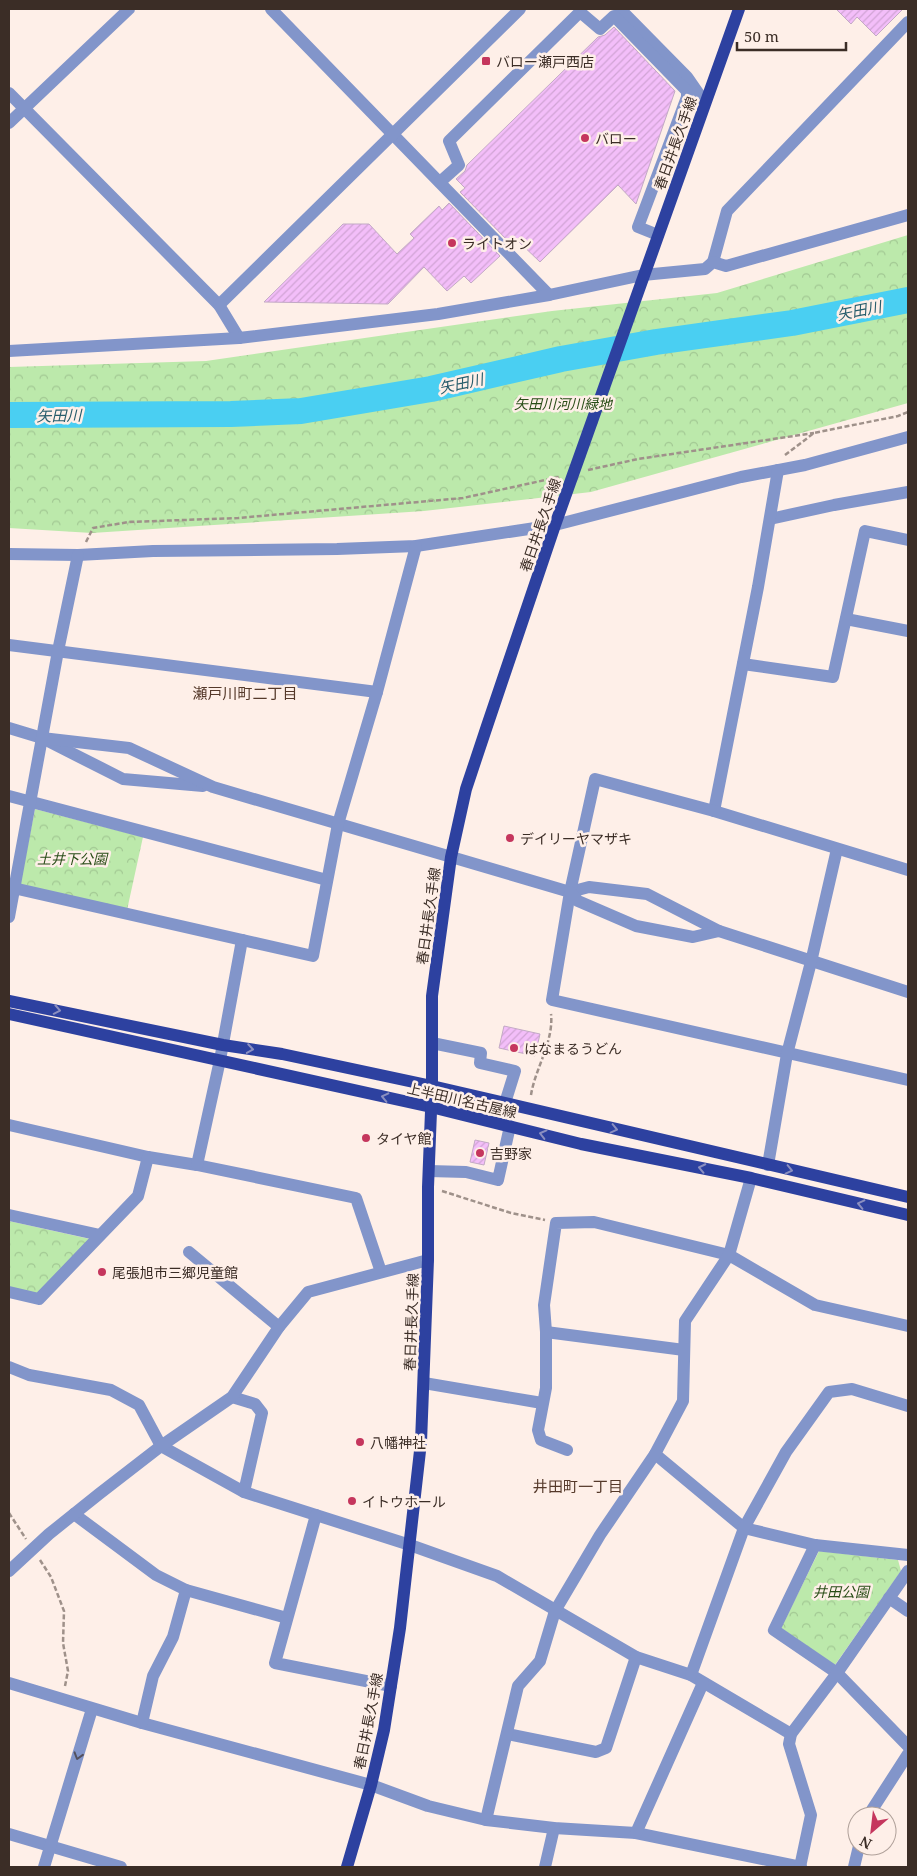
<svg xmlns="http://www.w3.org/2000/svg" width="917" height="1876" viewBox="0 0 917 1876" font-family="'Noto Serif','Noto Sans JP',serif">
<defs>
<pattern id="park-crowns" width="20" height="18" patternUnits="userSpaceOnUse" patternTransform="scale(1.25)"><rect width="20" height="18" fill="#bce9ab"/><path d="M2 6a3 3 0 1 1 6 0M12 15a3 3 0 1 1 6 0" fill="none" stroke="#a2c893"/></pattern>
<pattern id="building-hatch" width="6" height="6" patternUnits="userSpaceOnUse" patternTransform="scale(1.25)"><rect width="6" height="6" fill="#f3bef9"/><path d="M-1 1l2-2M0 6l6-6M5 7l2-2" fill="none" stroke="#d1a4d5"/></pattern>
</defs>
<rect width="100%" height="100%" fill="#feefe8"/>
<g fill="url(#park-crowns)">
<path d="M 908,235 L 908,403 L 591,492 L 424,511 L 92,533 L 9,528 L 9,367 L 206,361 L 552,311 L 717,293 Z"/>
<path d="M 35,809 L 143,837 L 127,910 L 20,884 Z"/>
<path d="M 9,1221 L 90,1239 L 38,1295 L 9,1287 Z"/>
<path d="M 819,1551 L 898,1560 L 901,1571 L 835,1665 L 781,1628 Z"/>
</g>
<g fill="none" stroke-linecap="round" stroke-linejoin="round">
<path stroke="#4acff2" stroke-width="26" d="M 9,415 L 231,414 L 301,411 L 431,389 L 561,359 L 656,342 L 792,323 L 908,300"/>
</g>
<g fill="url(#building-hatch)" stroke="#c3aac5">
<path d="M 836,9 L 903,9 L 876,36 L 857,17 L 851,24 Z"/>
<path d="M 614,27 L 675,91 L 636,204 L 618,185 L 540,262 L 517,240 L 512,245 L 460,192 L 465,188 L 456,179 L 465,171 L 467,165 L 598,37 L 605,35 Z"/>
<path d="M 449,203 L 500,256 L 471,283 L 464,276 L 447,291 L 424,267 L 388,304 L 264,302 L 343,224 L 369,224 L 397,254 L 414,238 L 410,234 L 439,206 L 442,210 Z"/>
<path d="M 504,1026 L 540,1034 L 535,1056 L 499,1048 Z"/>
<path d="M 475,1140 L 489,1143 L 484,1165 L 470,1162 Z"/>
</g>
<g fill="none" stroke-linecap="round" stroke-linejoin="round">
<g stroke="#9f918a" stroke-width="2.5" stroke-dasharray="5 2.5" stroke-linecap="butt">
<path d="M 785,455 L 814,433 L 898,416 L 908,412"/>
<path d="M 588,470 L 638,459 L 814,433"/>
<path d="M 86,542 L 93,528 L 129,522 L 238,518 L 463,498 L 559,477"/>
<path d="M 531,1095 C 535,1069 554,1041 551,1014"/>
<path d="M 442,1191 L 511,1213 L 545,1220"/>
<path d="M 9,1513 L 26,1539"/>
<path d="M 40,1560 L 51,1577 L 64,1611 L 63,1643 L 68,1671 L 65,1686"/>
</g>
<g stroke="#8295ca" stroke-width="12">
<path d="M 271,9 L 549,295"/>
<path d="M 620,9 L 687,77 L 705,103"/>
<path d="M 9,93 L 219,305 L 239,338"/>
<path d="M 9,123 L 129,9"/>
<path d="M 440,182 L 459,165 L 449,141 L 580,12 L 600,29 L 614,16 L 687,91 L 687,97 L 638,227 L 658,235"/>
<path d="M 713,262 L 727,211 L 908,22"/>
<path d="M 219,305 L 520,9"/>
<path d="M 9,351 L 239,338 L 438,314 L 549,295 L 643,275 L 705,269 L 713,262 L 726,266 L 908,215"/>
<path d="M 770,519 L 834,505 L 908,492"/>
<path d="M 9,554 L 78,555 L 153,551 L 337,549 L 416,546 L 555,525 L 741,477 L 805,465 L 908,437"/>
<path d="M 846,619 L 908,631"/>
<path d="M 9,645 L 377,692"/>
<path d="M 743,664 L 833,677 L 865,531 L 908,540"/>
<path d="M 9,728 L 42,738 L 123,779 L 203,786"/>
<path d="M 42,738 L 129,748 L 213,787 L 570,892 L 589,887 L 647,894 L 719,931 L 908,992"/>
<path d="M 9,796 L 327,880"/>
<path d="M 714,811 L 758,587 L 778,470"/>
<path d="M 908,870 L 714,811 L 595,779 L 570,892 L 552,1000 L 908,1080"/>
<path d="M 9,887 L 313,956 L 338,824 L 377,692 L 416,546"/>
<path d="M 570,892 L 578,901 L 636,926 L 693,937 L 719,931"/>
<path d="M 9,917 L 58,651 L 78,555"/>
<path d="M 432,1043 L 481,1053 L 480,1063 L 515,1071 L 505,1103"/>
<path d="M 9,1125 L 148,1157 L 197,1165 L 356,1198 L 381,1272"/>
<path d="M 197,1165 L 220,1060 L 242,940"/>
<path d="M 768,1165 L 787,1054 L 811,962 L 837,849"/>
<path d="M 429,1171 L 466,1172 L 498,1180 L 510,1126"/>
<path d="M 9,1215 L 100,1235"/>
<path d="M 189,1252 L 279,1327"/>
<path d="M 9,1292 L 39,1299 L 138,1196 L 148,1157"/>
<path d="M 546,1332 L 684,1350"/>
<path d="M 9,1367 L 29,1375 L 111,1390 L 139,1405 L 161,1446 L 244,1492 L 410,1545 L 497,1576 L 636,1657 L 691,1675 L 791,1734"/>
<path d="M 424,1383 L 542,1403"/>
<path d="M 232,1397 L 255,1404 L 262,1413 L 244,1492"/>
<path d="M 567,1450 L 541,1440 L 538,1430 L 546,1388 L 546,1332 L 544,1305 L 556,1223 L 594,1222 L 729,1255 L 815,1305 L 908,1326"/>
<path d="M 655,1454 L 744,1528 L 815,1545 L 908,1555"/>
<path d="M 74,1514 L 156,1575 L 186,1590 L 287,1618"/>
<path d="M 316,1515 L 275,1663 L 391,1686"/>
<path d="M 815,1545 L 774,1630 L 837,1673 L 908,1746"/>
<path d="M 9,1571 L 49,1534 L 99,1494 L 161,1446 L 232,1397 L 279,1327 L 308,1292 L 428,1260"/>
<path d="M 889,1598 L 908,1611"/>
<path d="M 691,1675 L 744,1528 L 786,1452 L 829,1392 L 852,1389 L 908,1406"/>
<path d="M 9,1683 L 142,1723 L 371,1785 L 428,1806 L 486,1820 L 554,1828 L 636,1833 L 801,1867"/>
<path d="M 142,1723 L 153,1676 L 173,1637 L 186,1590"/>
<path d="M 507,1734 L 596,1752 L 606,1748 L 636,1657"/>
<path d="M 868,1816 L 908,1754"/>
<path d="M 486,1820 L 518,1686 L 540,1661 L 555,1611 L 600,1535 L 655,1454 L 683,1401 L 685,1321 L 729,1255 L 751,1178"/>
<path d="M 636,1833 L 703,1683"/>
<path d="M 9,1834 L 121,1867"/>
<path d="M 44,1867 L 92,1709"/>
<path d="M 545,1867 L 554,1828"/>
<path d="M 800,1867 L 811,1815 L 789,1744 L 791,1734 L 837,1673 L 908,1571"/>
<path d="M 854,1867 L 859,1846"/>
</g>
<g stroke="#2d41a0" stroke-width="12">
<path d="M 9,1001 L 223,1045 L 282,1054 L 432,1086 L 908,1197"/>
<path d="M 9,1014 L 431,1107 L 581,1144 L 751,1178 L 908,1215"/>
<path d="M 347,1867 L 371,1785 L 384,1730 L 400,1628 L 421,1442 L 428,1260 L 428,1187 L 432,1086 L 432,996 L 451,857 L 466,789 L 487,726 L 555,525 L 739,9"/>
</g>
</g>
<defs><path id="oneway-chevron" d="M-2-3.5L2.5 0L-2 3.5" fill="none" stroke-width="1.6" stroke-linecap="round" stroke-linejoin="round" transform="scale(1.25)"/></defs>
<g stroke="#8b8fc0">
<use href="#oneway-chevron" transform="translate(57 1010) rotate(11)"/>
<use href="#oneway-chevron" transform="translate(250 1049) rotate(9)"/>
<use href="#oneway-chevron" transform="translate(385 1097) rotate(-167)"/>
<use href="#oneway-chevron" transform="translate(614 1129) rotate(13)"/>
<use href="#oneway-chevron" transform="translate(543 1134) rotate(-166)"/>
<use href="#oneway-chevron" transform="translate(702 1168) rotate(-168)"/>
<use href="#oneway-chevron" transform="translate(789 1170) rotate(13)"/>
<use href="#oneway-chevron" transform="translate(861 1204) rotate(-167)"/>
</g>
<use stroke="#54515f" href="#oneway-chevron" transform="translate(78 1756) rotate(107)"/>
<g fill="#c5365d" stroke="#feefe8" stroke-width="2">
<rect x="481" y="56" width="10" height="10" rx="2.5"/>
<circle cx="585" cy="138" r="5"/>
<circle cx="452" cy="243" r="5"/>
<circle cx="510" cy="838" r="5"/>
<circle cx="514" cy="1048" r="5"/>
<circle cx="366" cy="1138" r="5"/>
<circle cx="480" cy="1153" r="5"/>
<circle cx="102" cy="1272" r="5"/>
<circle cx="360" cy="1442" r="5"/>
<circle cx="352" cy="1501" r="5"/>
</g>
<g text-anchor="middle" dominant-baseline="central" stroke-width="5" stroke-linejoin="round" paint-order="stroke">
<g font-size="14" fill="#3b2d26" stroke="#feefe8" text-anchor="start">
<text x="496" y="61">バロー瀬戸西店</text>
<text x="595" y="138">バロー</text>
<text x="462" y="243">ライトオン</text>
<text x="520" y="838">デイリーヤマザキ</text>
<text x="524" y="1048">はなまるうどん</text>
<text x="376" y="1138">タイヤ館</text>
<text x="490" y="1153">吉野家</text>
<text x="112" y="1272">尾張旭市三郷児童館</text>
<text x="370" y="1442">八幡神社</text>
<text x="362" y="1501">イトウホール</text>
</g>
<g font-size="14" fill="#3b2d26" stroke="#feefe8">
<text transform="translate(675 143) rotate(-70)">春日井長久手線</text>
<text transform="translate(540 525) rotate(-71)">春日井長久手線</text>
<text transform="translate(428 916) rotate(-82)">春日井長久手線</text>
<text transform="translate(462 1100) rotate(13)">上半田川名古屋線</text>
<text transform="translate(411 1322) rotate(-88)">春日井長久手線</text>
<text transform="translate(368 1721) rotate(-79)">春日井長久手線</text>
</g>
<g font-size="14" font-style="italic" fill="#294d17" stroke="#feefe8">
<text x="563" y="403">矢田川河川緑地</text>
<text x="72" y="858">土井下公園</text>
<text x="841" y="1591">井田公園</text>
</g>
<g font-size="15" font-style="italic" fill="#275c6b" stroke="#feefe8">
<text transform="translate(859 310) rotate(-11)">矢田川</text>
<text transform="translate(461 383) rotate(-12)">矢田川</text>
<text transform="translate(59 415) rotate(-1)">矢田川</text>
</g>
<g font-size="15" fill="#55392a" stroke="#feefe8">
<text x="245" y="693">瀬戸川町二丁目</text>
<text x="578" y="1486">井田町一丁目</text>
</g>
</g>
<rect width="917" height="1876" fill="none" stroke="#3b2d26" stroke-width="20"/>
<g transform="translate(872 1831) rotate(208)"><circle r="24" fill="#feefe8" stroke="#b0a19a"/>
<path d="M0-4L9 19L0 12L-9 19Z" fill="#c5365d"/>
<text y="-8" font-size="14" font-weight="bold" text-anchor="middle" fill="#3b2d26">N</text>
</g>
<path d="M737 42v8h109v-8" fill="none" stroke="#3b2d26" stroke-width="2.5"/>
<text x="744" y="42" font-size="15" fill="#3b2d26" stroke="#feefe8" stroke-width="4" paint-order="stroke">50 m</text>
</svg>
